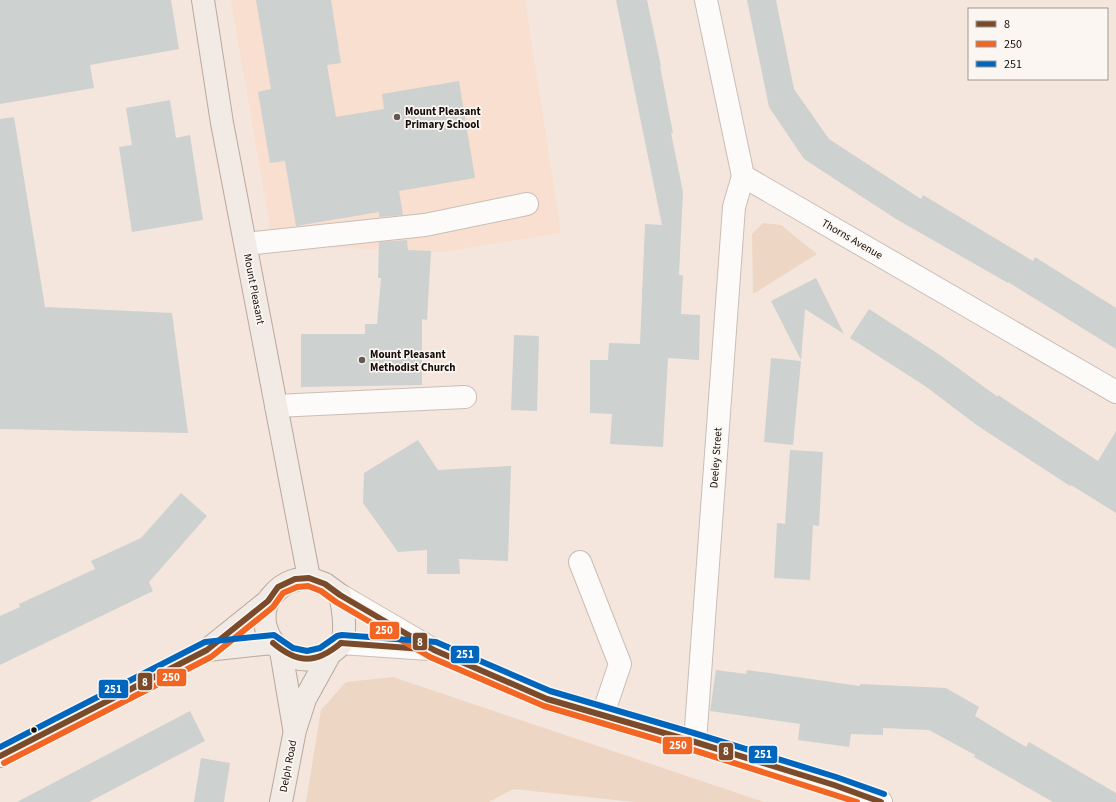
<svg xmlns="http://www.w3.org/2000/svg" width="1116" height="802" viewBox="0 0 1116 802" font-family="'Source Sans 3',sans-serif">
<rect width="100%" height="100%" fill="#f4e6dc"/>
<path fill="#f8dfcf" d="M 231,0 L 525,0 L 561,233 L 441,252 L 273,245 Z"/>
<g fill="#eed6c5">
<path d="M 763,223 L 781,225 L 817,254 L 753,294 L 752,234 Z"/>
<path d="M 393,677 L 764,802 L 634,802 L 513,789 L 489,802 L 306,802 L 321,710 L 346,682 Z"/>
</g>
<g fill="#cdd1d0">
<path d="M 0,0 L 171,0 L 179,49 L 90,65 L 94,88 L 0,104 Z"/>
<path d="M 256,0 L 331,0 L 341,63 L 327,65 L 336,117 L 384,109 L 382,94 L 459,81 L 475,178 L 399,191 L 403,215 L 379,217 L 379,212 L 296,226 L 285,161 L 270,163 L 258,92 L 271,89 Z"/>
<path d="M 616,0 L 647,0 L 661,66 L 660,66 L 673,133 L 671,133 L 683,192 L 679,275 L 683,275 L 681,314 L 700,315 L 699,360 L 668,358 L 663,447 L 610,444 L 612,414 L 590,413 L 590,360 L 608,360 L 609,343 L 640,344 L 645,224 L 662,225 Z"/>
<path d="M 747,0 L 776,0 L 794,89 L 829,139 L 921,199 L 923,195 L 1033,261 L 1035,257 L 1116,308 L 1116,349 L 1008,282 L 1008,283 L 896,219 L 804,159 L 769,107 Z"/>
<path d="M 170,100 L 176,138 L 190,135 L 203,220 L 132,232 L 119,147 L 132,145 L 126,108 Z"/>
<path d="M 14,117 L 45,307 L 172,313 L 188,433 L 0,429 L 0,119 Z"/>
<path d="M 407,240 L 408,250 L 431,251 L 427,320 L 422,319 L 422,385 L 301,387 L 301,334 L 365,334 L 365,324 L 377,324 L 381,278 L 378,278 L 379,242 Z"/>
<path d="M 816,278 L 844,334 L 805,309 L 801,360 L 771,301 Z"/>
<path d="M 869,309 L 937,353 L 998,397 L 998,395 L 1098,461 L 1116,431 L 1116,513 L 1071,485 L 1070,486 L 978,426 L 925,386 L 850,338 Z"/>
<path d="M 514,335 L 539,336 L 537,411 L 511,410 Z"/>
<path d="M 771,358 L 801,361 L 793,445 L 764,442 Z"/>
<path d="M 418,440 L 438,470 L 511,466 L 508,561 L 459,559 L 460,574 L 427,574 L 427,550 L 398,552 L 363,503 L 364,473 Z"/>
<path d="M 790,450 L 823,452 L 819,526 L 813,525 L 810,580 L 774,578 L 777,523 L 785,524 Z"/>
<path d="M 181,493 L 207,516 L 149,582 L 153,591 L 0,665 L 0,616 L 20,607 L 19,604 L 95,569 L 91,561 L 141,538 Z"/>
<path d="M 716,670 L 746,674 L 747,670 L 860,686 L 860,684 L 946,688 L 979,707 L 975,716 L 1026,747 L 1029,742 L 1116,793 L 1116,802 L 1053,802 L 974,757 L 975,755 L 929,730 L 883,728 L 883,735 L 851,734 L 849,747 L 798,740 L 800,724 L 710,711 Z"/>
<path d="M 190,711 L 205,741 L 89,802 L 17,802 Z"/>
<path d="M 201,758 L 230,763 L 224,802 L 194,802 Z"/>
</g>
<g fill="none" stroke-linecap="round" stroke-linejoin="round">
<defs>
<g id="minor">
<path d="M 706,0 L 743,176 L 1116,392"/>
<path d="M 246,244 L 425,225 L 527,204"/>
<path d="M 276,406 L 465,397"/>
<path d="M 580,562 L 620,664 L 603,714"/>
<path d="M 340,595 L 434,650 L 547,699 L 695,742 L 834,785 L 881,802"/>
<path d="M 341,643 L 429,649"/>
<path d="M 695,742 L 734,207 L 743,176"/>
</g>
<g id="major">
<path d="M 203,0 L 222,123 L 309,578"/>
<path d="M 309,578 L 325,584 L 340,595 C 343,607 347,632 341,644 C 338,648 331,653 326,655 C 300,668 271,652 265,624 C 264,616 265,605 270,598 C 281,584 292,579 309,578 Z"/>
<path d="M 207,650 L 273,643"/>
<path d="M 281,651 L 294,728"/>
<path d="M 0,756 L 207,650 L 268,601"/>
<path d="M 281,802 L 295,730 L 305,699 L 331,652"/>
</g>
</defs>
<use href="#minor" stroke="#c9beb7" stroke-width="24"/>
<use href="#major" stroke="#b9a89c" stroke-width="24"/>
<use href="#minor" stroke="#fdfbfa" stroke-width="22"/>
<use href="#major" stroke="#f2eae5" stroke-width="22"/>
<defs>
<g id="bus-1">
<path d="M 273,643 C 298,664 316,664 341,643"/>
<path d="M 341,643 L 423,649"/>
<path d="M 0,756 L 207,650 L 268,601 L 278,587 L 295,579 L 309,578 L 325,584 L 340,595 L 434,650 L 547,699 L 695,742 L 834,785 L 881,802"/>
</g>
<path id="bus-2" d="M 4,763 L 211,657 L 273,607 L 283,593 L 297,587 L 308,586 L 321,591 L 336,602 L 430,657 L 544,706 L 693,750 L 857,802"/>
<path id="bus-3" d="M 0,747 L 205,642 L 274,635 L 293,648 L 307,651 L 320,648 L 337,636 L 342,635 L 436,642 L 550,691 L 697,734 L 836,777 L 884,794"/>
</defs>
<use href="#bus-1" stroke="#fbf6f2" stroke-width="9"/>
<use href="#bus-2" stroke="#fbf6f2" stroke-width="9"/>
<use href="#bus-3" stroke="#fbf6f2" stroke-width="9"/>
<use href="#bus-1" stroke="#7a4b2a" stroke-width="6"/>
<use href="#bus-2" stroke="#f26522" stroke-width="6"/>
<use href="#bus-3" stroke="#0065bd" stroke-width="6"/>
</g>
<g fill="#635852" stroke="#fbf6f2" stroke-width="1.5">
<circle cx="397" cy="117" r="4"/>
<circle cx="362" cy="360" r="4"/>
</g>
<circle fill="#150c07" stroke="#fbf6f2" stroke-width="1.5" cx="34" cy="730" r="3.5"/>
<g text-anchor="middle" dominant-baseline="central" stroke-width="3.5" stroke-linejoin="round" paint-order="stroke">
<g font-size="11" font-weight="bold" fill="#150c07" stroke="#fbf6f2" text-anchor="start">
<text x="405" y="111">Mount Pleasant<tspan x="405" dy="13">Primary School</tspan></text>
<text x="370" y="354">Mount Pleasant<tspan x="370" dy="13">Methodist Church</tspan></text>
</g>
<g font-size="11" fill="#150c07" stroke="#fbf6f2">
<text transform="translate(852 239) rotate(30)">Thorns Avenue</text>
<text transform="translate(254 289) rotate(79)">Mount Pleasant</text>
<text transform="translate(716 458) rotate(-86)">Deeley Street</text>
<text transform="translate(288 766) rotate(-79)">Delph Road</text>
</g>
</g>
<g stroke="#fbf6f2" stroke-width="1.5">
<rect x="369" y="621" width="31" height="19" rx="4" fill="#f26522"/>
<rect x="412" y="632" width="16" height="19" rx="4" fill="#7a4b2a"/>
<rect x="450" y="645" width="30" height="19" rx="4" fill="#0065bd"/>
<rect x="156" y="668" width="31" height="19" rx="4" fill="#f26522"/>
<rect x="137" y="672" width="16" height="19" rx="4" fill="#7a4b2a"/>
<rect x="98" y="679" width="31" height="20" rx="4" fill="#0065bd"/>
<rect x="662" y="736" width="31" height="19" rx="4" fill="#f26522"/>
<rect x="718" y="742" width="16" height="19" rx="4" fill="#7a4b2a"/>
<rect x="748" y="745" width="30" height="19" rx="4" fill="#0065bd"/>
</g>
<g font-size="11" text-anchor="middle" font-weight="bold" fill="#fff">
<text x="384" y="634">250</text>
<text x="420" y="646">8</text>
<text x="465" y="658">251</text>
<text x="171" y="681">250</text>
<text x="145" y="686">8</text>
<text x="113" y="693">251</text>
<text x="678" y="749">250</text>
<text x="726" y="755">8</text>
<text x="763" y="758">251</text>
</g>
<rect x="968" y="8" width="140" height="72" fill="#fbf6f2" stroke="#9f9894"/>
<rect x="976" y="21" width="20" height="6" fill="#7a4b2a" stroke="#9f9894"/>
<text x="1004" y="28" font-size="12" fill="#150c07">8</text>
<rect x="976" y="41" width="20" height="6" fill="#f26522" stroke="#9f9894"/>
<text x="1004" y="48" font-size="12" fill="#150c07">250</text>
<rect x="976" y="61" width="20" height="6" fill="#0065bd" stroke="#9f9894"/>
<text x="1004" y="68" font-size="12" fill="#150c07">251</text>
</svg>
